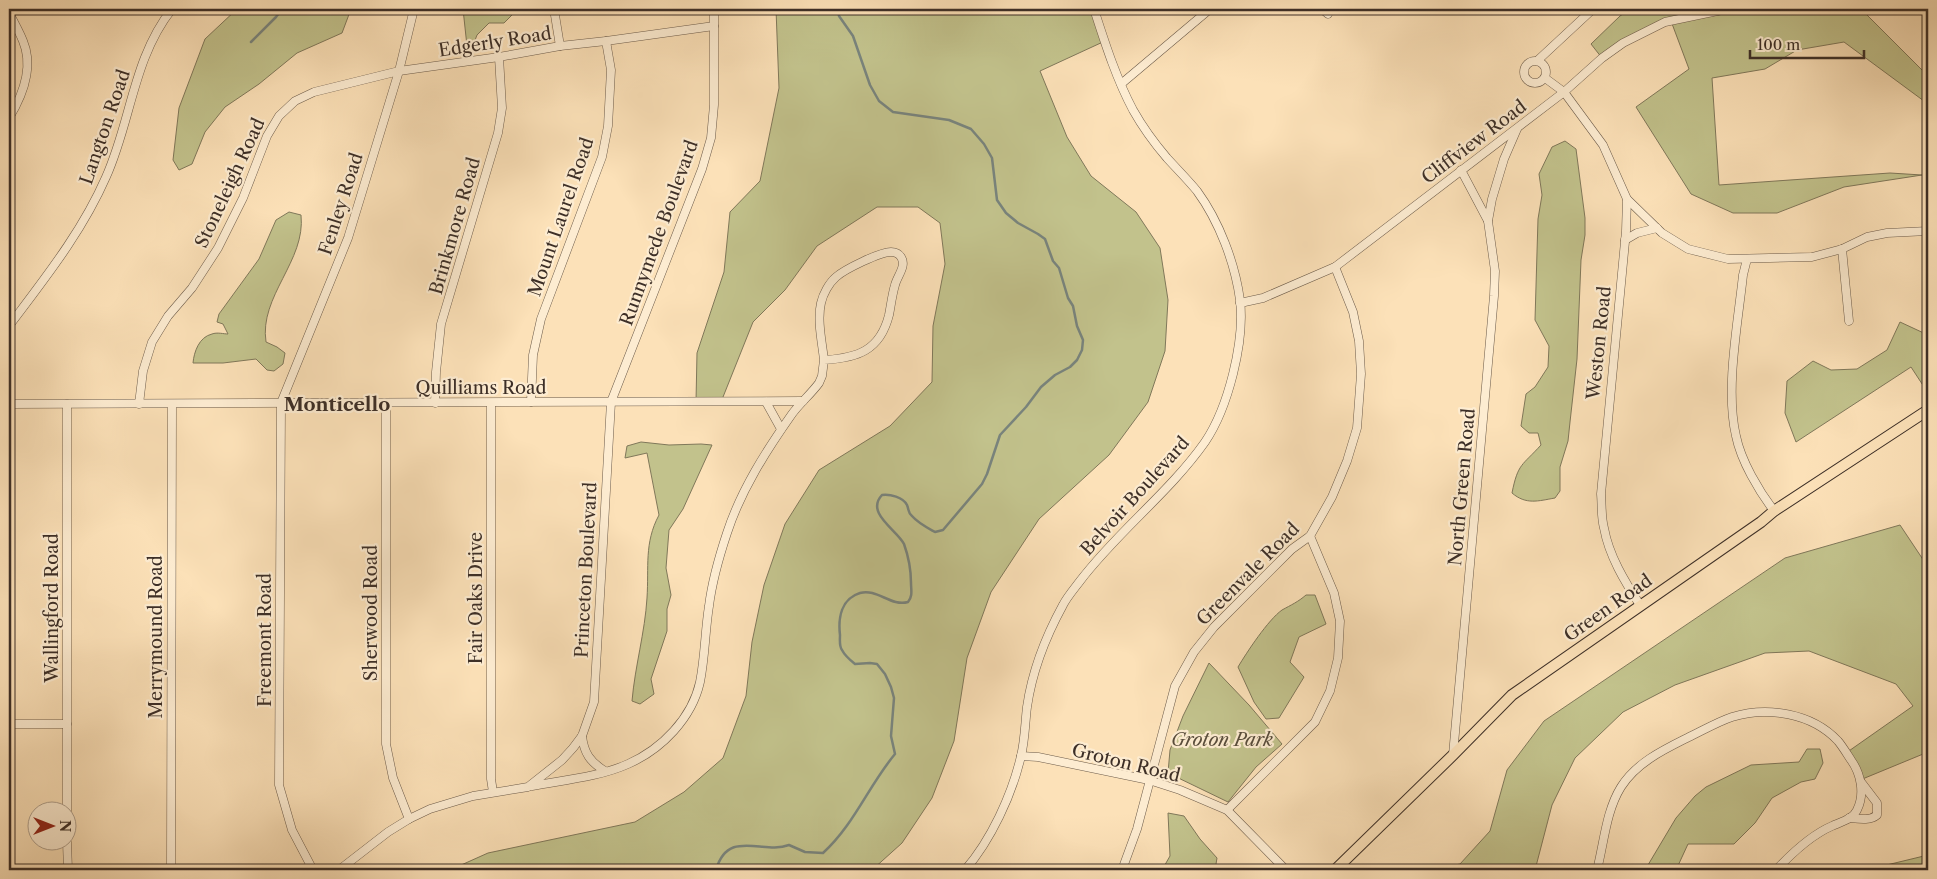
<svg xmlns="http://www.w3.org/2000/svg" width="1937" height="879" viewBox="0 0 1937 879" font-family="'Libre Caslon Text',serif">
<rect width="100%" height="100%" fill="#fce1b8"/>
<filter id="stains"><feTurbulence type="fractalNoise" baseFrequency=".004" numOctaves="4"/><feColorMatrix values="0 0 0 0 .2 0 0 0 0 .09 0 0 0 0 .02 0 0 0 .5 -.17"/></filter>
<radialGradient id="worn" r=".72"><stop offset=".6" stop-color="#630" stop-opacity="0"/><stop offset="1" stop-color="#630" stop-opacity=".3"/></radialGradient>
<g fill="#c2c28c" stroke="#80785a">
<path d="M 237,9 L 351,9 L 342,33 L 297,53 L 259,84 L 225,107 L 205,132 L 192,164 L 179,170 L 173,160 L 179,108 L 205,39 Z"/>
<path d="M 463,9 L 514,9 L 512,15 L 504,23 L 489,23 L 477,35 L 472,48 L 467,46 Z"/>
<path d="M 776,9 L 1094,9 L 1105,41 L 1040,71 L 1067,137 L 1091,176 L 1136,212 L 1160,248 L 1168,300 L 1165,351 L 1148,402 L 1109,455 L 1039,519 L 991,592 L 967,658 L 954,741 L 932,798 L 902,843 L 872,870 L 450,870 L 488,853 L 635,822 L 684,792 L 723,758 L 746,696 L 752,642 L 764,585 L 785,524 L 819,470 L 890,426 L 932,382 L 933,326 L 945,264 L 940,223 L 918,207 L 877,207 L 817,246 L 785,290 L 753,322 L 721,402 L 696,402 L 697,353 L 724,272 L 730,212 L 760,181 L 779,88 Z"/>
<path d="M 1630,9 L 1861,9 L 1928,76 L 1928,104 L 1844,42 L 1797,50 L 1765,69 L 1712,78 L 1719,185 L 1890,173 L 1922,175 L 1844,187 L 1777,213 L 1733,213 L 1691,194 L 1636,107 L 1689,69 L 1671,21 L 1602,58 L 1591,44 L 1620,16 Z"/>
<path d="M 1565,141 L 1576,149 L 1585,218 L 1585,235 L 1581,260 L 1577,359 L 1570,422 L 1568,441 L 1560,467 L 1560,491 L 1555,498 C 1538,501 1526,505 1512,493 C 1518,463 1522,466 1541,445 L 1538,433 L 1529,433 L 1521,426 L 1526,394 L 1535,387 L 1548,367 L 1549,346 L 1535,320 L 1538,219 L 1542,195 L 1539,174 L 1552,147 Z"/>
<path d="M 289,212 L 301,215 C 306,261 259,296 266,342 L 277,347 L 285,353 L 283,364 L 274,371 L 267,370 L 256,359 L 223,363 L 193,363 C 194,352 199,337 212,334 C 217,332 224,334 228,334 L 223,324 L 217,322 L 219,314 L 259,259 L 276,220 Z"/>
<path d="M 1900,322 L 1928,335 L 1928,393 L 1911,367 L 1796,442 L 1785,413 L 1787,381 L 1813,361 L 1831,370 L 1857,369 L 1887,350 Z"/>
<path d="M 641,442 L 669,445 L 701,444 L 712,445 L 683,509 L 669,530 L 666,568 L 671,595 L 667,609 L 667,631 L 651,679 L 654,694 L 640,704 L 632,701 C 635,666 645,632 647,598 C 649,567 644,543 659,515 L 647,453 L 625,458 L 627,446 Z"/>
<path d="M 1900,525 L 1928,567 L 1928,752 L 1860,780 L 1846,753 L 1913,706 L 1896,684 L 1809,651 L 1765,653 L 1675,685 L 1623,712 L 1575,758 L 1552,805 L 1535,870 L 1429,870 L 1460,864 L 1490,831 L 1507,770 L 1544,721 L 1785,558 Z"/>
<path d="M 1306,595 L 1315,595 L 1326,624 L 1299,637 L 1290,662 L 1304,677 L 1279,718 L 1266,719 L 1254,702 L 1238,667 C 1247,652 1268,620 1282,610 C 1291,605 1298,602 1306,595 Z"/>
<path d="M 1209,663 L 1249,705 L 1282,744 L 1256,767 L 1228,802 L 1168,773 L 1170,750 L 1183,716 Z"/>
<path d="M 1807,749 L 1820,749 L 1823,763 L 1815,779 L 1801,782 L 1772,798 L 1755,823 L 1734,844 L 1688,844 L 1676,870 L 1645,870 L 1676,818 L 1695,796 L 1706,787 L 1751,765 L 1799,762 Z"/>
<path d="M 1168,813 L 1184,816 L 1200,839 L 1217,858 L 1215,870 L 1162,870 L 1170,856 Z"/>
<path d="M 1928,855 L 1928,870 L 1866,870 Z"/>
</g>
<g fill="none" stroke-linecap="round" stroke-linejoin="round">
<g stroke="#79847d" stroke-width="2.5">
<path d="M 251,42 L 276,17 L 282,9"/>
<path d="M 716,870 C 728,828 763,855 789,845 L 805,852 L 823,853 C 854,825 869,785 895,754 L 891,736 L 894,698 L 891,687 L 885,674 L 877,664 L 870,663 L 855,664 C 850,660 845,656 842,650 C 839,646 840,640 840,635 C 838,618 841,599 860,593 C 877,588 891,607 908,602 C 913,596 911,590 911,583 C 911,568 909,558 904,544 C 897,530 865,513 882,495 C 890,494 903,497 907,505 C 909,510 908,513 912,516 C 918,523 926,527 935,532 L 943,530 L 982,484 L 987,474 L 1000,435 L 1026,407 L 1041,387 L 1055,375 L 1070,367 L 1077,360 L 1082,350 L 1083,340 L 1077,326 L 1073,306 L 1068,298 L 1059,268 L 1053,261 L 1045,239 L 1038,234 L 1018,223 L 1006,213 L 997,200 L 992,158 L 984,144 L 971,129 L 949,120 L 893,112 L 879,101 L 870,85 L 853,36 L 839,16 L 838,9"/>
</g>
<defs>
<g id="minor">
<path d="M 554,9 L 560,46"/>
<path d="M 1322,9 L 1328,14"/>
<path d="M 9,13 C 14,22 19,31 23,41 C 34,67 23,95 9,118"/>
<circle cx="1535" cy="72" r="11"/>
<path d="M 1537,61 L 1593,9"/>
<path d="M 1545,78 L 1564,92 L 1603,145 L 1627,199 L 1626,231 L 1601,494 C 1602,505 1601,517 1604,528 C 1609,556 1625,582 1640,605"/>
<path d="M 1121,84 L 1210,9"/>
<path d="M 1461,170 L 1488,221"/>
<path d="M 1627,199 L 1662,233 L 1688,249 L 1728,259 L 1812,257 L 1842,249 L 1867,237 L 1887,233 L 1928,231"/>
<path d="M 1625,240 L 1637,233 L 1657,228"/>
<path d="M 1842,249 L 1849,321"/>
<path d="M 1747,259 L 1743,275 C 1738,323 1725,389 1736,436 C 1741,461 1759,491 1774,511"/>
<path d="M 1240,303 L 1263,298 L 1335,267 L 1564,92 L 1602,58 L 1623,43 L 1665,22 L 1727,9"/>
<path d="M 9,326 C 45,278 82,232 106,177 C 131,122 133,58 172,9"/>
<path d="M 531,402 L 533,355 L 541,319 L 602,157 L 608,126 L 611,70 L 606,41"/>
<path d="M 766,402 L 781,429"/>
<path d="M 435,403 L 436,372 L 441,324 L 498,133 L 502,108 L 499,57"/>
<path d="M 491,403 L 491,779 L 493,792"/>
<path d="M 9,404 L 803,401"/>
<path d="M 67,404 L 67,812"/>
<path d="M 139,404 L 143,371 L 152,342 L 168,316 L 192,288 L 218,248 L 243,198 L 267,136 L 279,116 L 295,101 L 314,92 L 399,71 L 499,57 L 560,46 L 606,41 L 714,26"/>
<path d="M 386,404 L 386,744 L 393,778 L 409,819"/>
<path d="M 9,724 L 67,724"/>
<path d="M 582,736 C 584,753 590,762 605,771"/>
<path d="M 1453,755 L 1494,296 L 1495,271 L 1488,221 L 1492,199 L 1504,159 L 1517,129"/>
<path d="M 1021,756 L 1038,757 L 1149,780 L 1180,790 L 1227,810 L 1286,870"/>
<path d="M 532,786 C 564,780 599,777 628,764 C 662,749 692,718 700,682 C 705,657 705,631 709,606 C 712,582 719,557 727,533 C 741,490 766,451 792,414 C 800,403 811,394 819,383 L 822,376 L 824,360 C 857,358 880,351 889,315 C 891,305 892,295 895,285 C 897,276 907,266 901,257 C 899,254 895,252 891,252 C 880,252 845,269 836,277 C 829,283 823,294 821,303 C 817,320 822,342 824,360"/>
<path d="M 1227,810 L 1315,722 L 1330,691 L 1338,658 L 1340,621 L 1334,593 L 1310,536"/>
<path d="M 1849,818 C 1859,819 1870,821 1877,815 L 1877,803 L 1861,782"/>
<path d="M 67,842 L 68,870"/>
<path d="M 171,870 L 172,404"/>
<path d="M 313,870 L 292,830 L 279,785 L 281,403 L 348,238 L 399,71 L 414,9"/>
<path d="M 339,870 L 388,832 L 409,819 L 430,809 L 473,796 L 528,787 L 562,760 L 573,748 L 582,736 L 594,702 L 611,402 L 702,169 L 711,138 L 714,105 L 714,9"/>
<path d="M 965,870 C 991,840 1012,795 1021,756 C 1025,740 1025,723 1027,707 C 1032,672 1046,636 1063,605 C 1067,597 1074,589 1080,581 C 1118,531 1169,493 1205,442 C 1228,408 1245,342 1240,300 C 1235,263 1219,221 1197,191 C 1188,180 1177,169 1167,158 C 1155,144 1142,126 1133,110 C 1116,78 1105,43 1094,9"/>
<path d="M 1122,870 L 1137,829 L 1175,686 L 1194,652 L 1214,627 L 1292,549 L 1310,536 L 1332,497 L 1347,461 L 1357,428 L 1361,374 L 1359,341 L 1353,312 L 1335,267"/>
<path d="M 1597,870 C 1604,843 1606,811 1621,787 C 1636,763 1663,750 1687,738 C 1702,731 1717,722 1732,717 C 1767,706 1812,713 1838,741 C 1843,747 1847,754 1851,760 C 1861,774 1865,794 1857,810 C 1853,819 1841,822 1832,826 C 1811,835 1792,853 1776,870"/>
</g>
<path id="major" d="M 1335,870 L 1453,755 L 1512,695 L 1761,522 L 1774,511 L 1928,410"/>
</defs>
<use href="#minor" stroke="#6d5c4b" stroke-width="9"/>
<use href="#major" stroke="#3d2f27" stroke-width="12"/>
<use href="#minor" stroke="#fdecd1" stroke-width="8"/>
<use href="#major" stroke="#fce1b8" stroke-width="10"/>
</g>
<g text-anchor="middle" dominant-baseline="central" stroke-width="4.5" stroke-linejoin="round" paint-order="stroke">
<g font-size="18" fill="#3d2f27" stroke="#fdecd1">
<text transform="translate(495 42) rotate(-9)">Edgerly Road</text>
<text transform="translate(105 127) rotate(-71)">Langton Road</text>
<text transform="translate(1474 142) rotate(-37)">Cliffview Road</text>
<text transform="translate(230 183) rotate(-65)">Stoneleigh Road</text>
<text transform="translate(341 204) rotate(-72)">Fenley Road</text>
<text transform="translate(561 217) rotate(-71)">Mount Laurel Road</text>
<text transform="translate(455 226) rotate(-74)">Brinkmore Road</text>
<text transform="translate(659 233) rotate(-70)">Runnymede Boulevard</text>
<text transform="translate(1599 343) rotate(-84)">Weston Road</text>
<text x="481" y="388">Quilliams Road</text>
<text transform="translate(1462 487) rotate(-85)">North Green Road</text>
<text transform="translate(1135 496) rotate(-48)">Belvoir Boulevard</text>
<text transform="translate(586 570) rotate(-87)">Princeton Boulevard</text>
<text transform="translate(1248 574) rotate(-45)">Greenvale Road</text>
<text transform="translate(476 598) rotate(-90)">Fair Oaks Drive</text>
<text transform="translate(52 608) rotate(-90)">Wallingford Road</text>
<text transform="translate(1608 608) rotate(-35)">Green Road</text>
<text transform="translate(371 613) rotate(-90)">Sherwood Road</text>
<text transform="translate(156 637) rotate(-90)">Merrymound Road</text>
<text transform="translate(265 640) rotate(-90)">Freemont Road</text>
<text transform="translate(1126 763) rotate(14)">Groton Road</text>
</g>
<g font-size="18" font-style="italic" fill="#584c3b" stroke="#fdecd1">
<text x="1222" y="740">Groton Park</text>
</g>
<g font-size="19" font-weight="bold" fill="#3d2f27" stroke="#fdecd1">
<text x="337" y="404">Monticello</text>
</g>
</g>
<rect width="1937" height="879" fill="none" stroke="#fce1b8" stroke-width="30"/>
<rect x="10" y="10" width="1917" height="859" fill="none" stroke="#3d2f27" stroke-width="2.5"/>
<rect x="15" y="15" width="1907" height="849" fill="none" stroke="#3d2f27"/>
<g transform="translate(52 826) rotate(90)"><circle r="24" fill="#fdecd1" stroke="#b0a08d"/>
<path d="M0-4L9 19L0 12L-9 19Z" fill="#8f2418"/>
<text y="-8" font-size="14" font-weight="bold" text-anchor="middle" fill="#3d2f27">N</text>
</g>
<path d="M1750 50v8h114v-8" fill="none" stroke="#3d2f27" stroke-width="2.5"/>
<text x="1757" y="50" font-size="15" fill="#3d2f27" stroke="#fdecd1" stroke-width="4" paint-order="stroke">100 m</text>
<rect width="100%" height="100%" filter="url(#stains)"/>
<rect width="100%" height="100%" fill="url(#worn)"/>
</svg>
